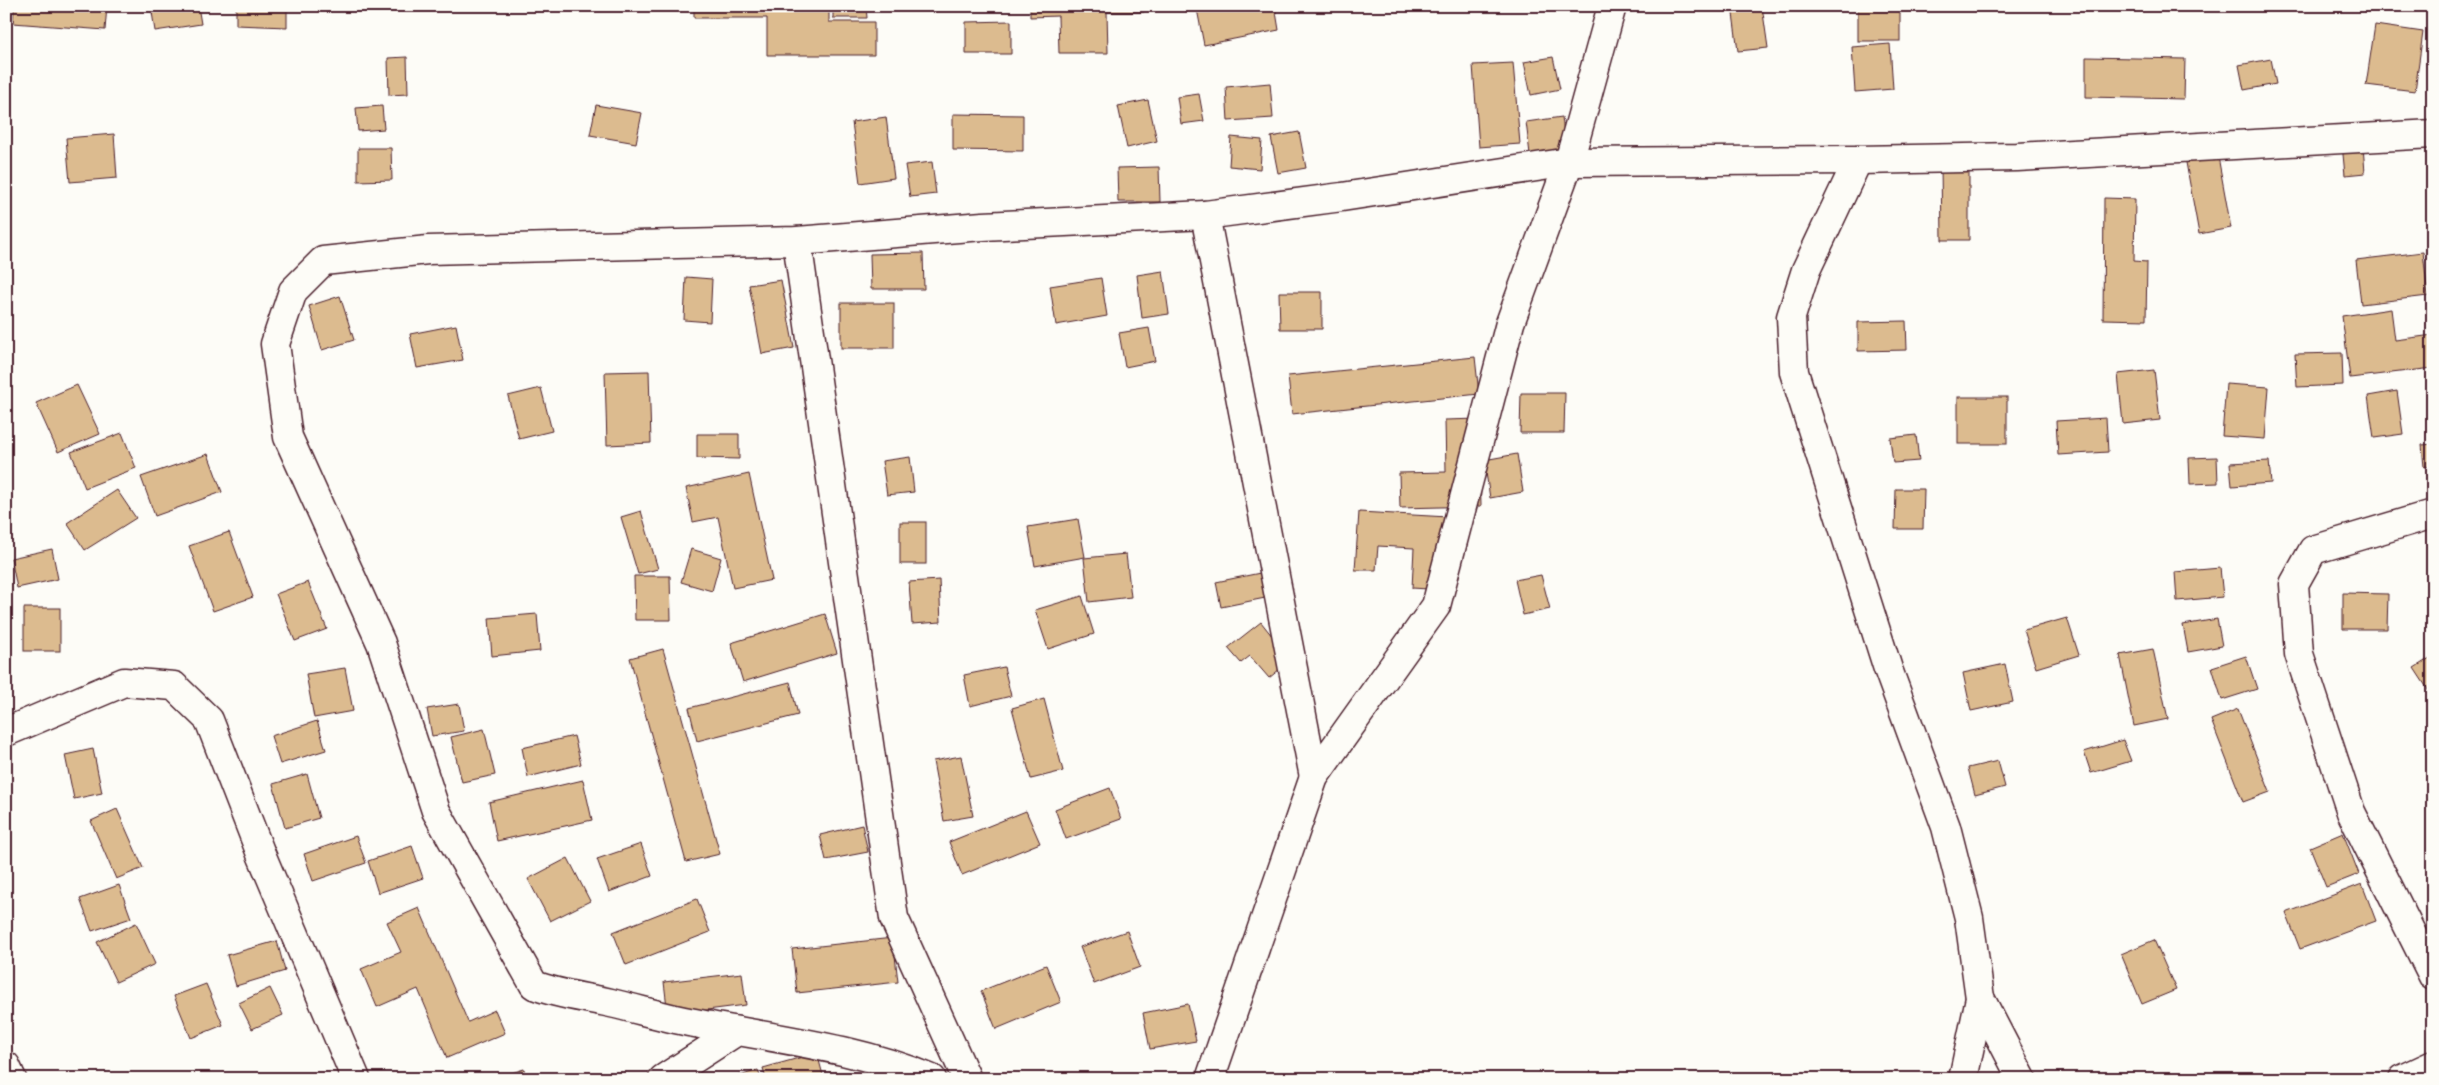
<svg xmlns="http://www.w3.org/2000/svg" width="2439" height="1085" viewBox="0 0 2439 1085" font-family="Delius,sans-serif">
<rect width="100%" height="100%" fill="#fdfcf7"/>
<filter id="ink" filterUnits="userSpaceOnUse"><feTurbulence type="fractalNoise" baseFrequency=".02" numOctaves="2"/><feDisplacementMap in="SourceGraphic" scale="10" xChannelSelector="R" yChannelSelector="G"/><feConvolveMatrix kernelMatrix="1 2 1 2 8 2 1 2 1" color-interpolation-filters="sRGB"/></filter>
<g filter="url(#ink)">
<g fill="#dcbb8f" stroke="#4a1f2b">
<path d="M 14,6 L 107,6 L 105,30 L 13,23 Z"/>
<path d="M 151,6 L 198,6 L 201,24 L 155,31 Z"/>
<path d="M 236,6 L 287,6 L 287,27 L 236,25 Z"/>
<path d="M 694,6 L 829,6 L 829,22 L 874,22 L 874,55 L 767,55 L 767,18 L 694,18 Z"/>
<path d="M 833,6 L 866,6 L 867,18 L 833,18 Z"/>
<path d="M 1030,6 L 1144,6 L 1144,12 L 1107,12 L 1108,53 L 1059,53 L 1058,16 L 1030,17 Z"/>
<path d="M 1212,6 L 1275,6 L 1279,30 L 1204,45 L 1197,9 Z"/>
<path d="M 1732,6 L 1762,6 L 1768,48 L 1738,51 Z"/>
<rect x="1858" y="6" width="42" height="35"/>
<path d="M 1011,21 L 1011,54 L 966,54 L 966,22 Z"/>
<path d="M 2375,25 L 2423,32 L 2415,91 L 2366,85 Z"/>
<path d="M 1890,44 L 1893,89 L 1855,92 L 1852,47 Z"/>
<path d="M 407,57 L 408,94 L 389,95 L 388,58 Z"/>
<path d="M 1553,57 L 1560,89 L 1531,95 L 1524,62 Z"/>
<path d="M 2086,57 L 2185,59 L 2184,99 L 2086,97 Z"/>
<path d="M 2271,59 L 2276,84 L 2244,90 L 2239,65 Z"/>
<path d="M 1513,63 L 1520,144 L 1479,147 L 1473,65 Z"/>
<path d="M 1270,83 L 1273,118 L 1228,121 L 1226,87 Z"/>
<path d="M 1199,94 L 1204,121 L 1181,124 L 1177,97 Z"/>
<path d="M 1148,100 L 1157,141 L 1127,148 L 1118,106 Z"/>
<path d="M 596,105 L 642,113 L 636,143 L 590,135 Z"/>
<path d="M 382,106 L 384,129 L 358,131 L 356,108 Z"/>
<path d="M 953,114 L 1023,115 L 1023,151 L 953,150 Z"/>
<path d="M 886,117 L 894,178 L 860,183 L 852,122 Z"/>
<path d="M 1562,117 L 1566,149 L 1530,154 L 1526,122 Z"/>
<path d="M 1299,132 L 1306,168 L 1278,173 L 1271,137 Z"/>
<path d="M 2362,132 L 2365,173 L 2345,175 L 2341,134 Z"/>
<path d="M 114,134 L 117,178 L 70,182 L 66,138 Z"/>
<path d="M 1231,137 L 1262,140 L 1260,169 L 1229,166 Z"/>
<path d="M 358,148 L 391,148 L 392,180 L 358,181 Z"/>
<path d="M 2217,151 L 2231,228 L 2199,234 L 2185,157 Z"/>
<path d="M 932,162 L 936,194 L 910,197 L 905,165 Z"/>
<path d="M 1941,165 L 1969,165 L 1969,240 L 1942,240 Z"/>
<path d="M 1159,167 L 1160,202 L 1118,202 L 1117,168 Z"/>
<path d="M 2104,198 L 2135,199 L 2134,261 L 2147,262 L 2146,320 L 2103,319 Z"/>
<path d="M 2423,252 L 2428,296 L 2361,304 L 2356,260 Z"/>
<path d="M 923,253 L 924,289 L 871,289 L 870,254 Z"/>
<path d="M 1163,271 L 1169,314 L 1142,318 L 1137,275 Z"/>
<path d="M 686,277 L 712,279 L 710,322 L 684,320 Z"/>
<path d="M 1101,278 L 1107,316 L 1056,325 L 1050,286 Z"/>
<path d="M 781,280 L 794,348 L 762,354 L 749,285 Z"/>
<path d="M 1279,292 L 1322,292 L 1322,329 L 1280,329 Z"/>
<path d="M 340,296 L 354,340 L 322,350 L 309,306 Z"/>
<rect x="841" y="303" width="53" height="45"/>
<path d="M 2391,309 L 2395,340 L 2433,335 L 2433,368 L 2350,378 L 2342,316 Z"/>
<path d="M 1906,321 L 1907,350 L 1858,351 L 1858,322 Z"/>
<path d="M 456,325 L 463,360 L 417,368 L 410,334 Z"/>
<path d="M 1149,328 L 1155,361 L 1125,367 L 1119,333 Z"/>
<path d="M 2342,353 L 2343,385 L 2297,387 L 2295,354 Z"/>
<path d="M 1475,357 L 1479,394 L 1292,414 L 1288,376 Z"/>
<path d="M 2154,370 L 2160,420 L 2123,424 L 2118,374 Z"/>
<path d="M 649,371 L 651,443 L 607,445 L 605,372 Z"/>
<path d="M 2226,384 L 2269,387 L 2265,439 L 2222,436 Z"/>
<path d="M 77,385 L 100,434 L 58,452 L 36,403 Z"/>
<path d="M 541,388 L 552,431 L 519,439 L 508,396 Z"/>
<path d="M 2397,391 L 2403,434 L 2374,438 L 2368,396 Z"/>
<path d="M 1521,393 L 1565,393 L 1564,433 L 1520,433 Z"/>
<rect x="1958" y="397" width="49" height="47"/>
<path d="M 2106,418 L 2108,452 L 2058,455 L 2056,421 Z"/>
<path d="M 1479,419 L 1481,506 L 1400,508 L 1399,473 L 1446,472 L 1445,420 Z"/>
<path d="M 122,433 L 136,468 L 85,488 L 71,452 Z"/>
<path d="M 697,434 L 739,434 L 739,459 L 697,458 Z"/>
<path d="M 1916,435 L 1919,461 L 1893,463 L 1890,438 Z"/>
<path d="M 2433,444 L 2433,466 L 2424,467 L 2422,445 Z"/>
<path d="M 208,454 L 222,492 L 155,516 L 141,477 Z"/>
<path d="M 1517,454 L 1523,492 L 1490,498 L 1484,460 Z"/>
<path d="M 910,457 L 914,492 L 887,495 L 882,461 Z"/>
<path d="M 2217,457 L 2218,483 L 2190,484 L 2189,458 Z"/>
<path d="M 2269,461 L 2271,483 L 2232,486 L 2230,463 Z"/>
<path d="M 749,474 L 772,580 L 733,588 L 718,517 L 693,522 L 686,488 Z"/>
<path d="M 1896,489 L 1924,489 L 1923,529 L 1895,529 Z"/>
<path d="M 117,490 L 136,518 L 85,550 L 67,523 Z"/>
<path d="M 641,511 L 658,569 L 638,574 L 621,517 Z"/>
<path d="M 1359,512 L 1448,517 L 1444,590 L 1412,588 L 1414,548 L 1378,546 L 1376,570 L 1355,570 Z"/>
<path d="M 1078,519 L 1085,557 L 1035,566 L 1028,527 Z"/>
<rect x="900" y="522" width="26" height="42"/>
<path d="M 229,532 L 253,597 L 213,611 L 189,546 Z"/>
<path d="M 52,549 L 58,579 L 17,588 L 11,558 Z"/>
<path d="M 691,549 L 721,558 L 712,591 L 681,582 Z"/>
<path d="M 1126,554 L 1131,597 L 1089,602 L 1084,558 Z"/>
<path d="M 2220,568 L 2223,597 L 2177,601 L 2175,572 Z"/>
<path d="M 1265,572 L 1270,597 L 1221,607 L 1216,582 Z"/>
<path d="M 1541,575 L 1550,609 L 1523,615 L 1515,580 Z"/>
<path d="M 634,576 L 670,576 L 671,620 L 635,620 Z"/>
<path d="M 939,580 L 941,622 L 912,624 L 909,582 Z"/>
<path d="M 308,582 L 327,629 L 295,641 L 276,594 Z"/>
<path d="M 2343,593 L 2388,594 L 2387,629 L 2343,629 Z"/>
<path d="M 1082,596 L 1094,634 L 1048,649 L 1035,610 Z"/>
<rect x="24" y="608" width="36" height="43"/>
<path d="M 537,614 L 540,651 L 492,656 L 489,618 Z"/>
<path d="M 825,614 L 837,653 L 743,682 L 731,643 Z"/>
<path d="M 2067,618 L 2079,655 L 2036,668 L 2024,630 Z"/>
<path d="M 2217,619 L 2222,646 L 2188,652 L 2183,625 Z"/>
<path d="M 1261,622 L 1291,660 L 1269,678 L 1250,656 L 1241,663 L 1228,648 Z"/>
<path d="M 663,649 L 720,854 L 686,862 L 630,658 Z"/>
<path d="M 2153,649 L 2168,719 L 2134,726 L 2120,655 Z"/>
<path d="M 2246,656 L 2257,689 L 2222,700 L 2212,667 Z"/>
<path d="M 2433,656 L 2433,697 L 2414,668 Z"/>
<path d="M 2005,664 L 2013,702 L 1971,711 L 1963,673 Z"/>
<path d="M 1004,667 L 1011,696 L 970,706 L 964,675 Z"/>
<path d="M 345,668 L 353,711 L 314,718 L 306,674 Z"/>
<path d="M 790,682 L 798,715 L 697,741 L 689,708 Z"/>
<path d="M 1044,699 L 1063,771 L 1031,779 L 1012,708 Z"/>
<path d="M 459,704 L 464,731 L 432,736 L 427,709 Z"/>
<path d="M 2238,709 L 2270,792 L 2243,802 L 2211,720 Z"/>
<path d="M 317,721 L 326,750 L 280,764 L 271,736 Z"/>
<path d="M 484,729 L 495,775 L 462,782 L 451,737 Z"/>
<path d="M 574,736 L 581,764 L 528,777 L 522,748 Z"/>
<path d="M 2123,740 L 2131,761 L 2091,773 L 2084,752 Z"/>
<path d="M 93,749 L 102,793 L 74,799 L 65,755 Z"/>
<path d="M 961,756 L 973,816 L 944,821 L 933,761 Z"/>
<path d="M 1998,761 L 2005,787 L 1975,795 L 1968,768 Z"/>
<path d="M 307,774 L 319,818 L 285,828 L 273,784 Z"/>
<path d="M 583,780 L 592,820 L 497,841 L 489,802 Z"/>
<path d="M 1110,788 L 1121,819 L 1066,839 L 1055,809 Z"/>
<path d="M 117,809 L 143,868 L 116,879 L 91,821 Z"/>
<path d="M 1026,811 L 1040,843 L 962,875 L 949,842 Z"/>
<path d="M 862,825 L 868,852 L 826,860 L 820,835 Z"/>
<path d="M 2343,833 L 2359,874 L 2326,887 L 2310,847 Z"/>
<path d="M 356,836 L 366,863 L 313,881 L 304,854 Z"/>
<path d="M 641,844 L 652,876 L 609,892 L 597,859 Z"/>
<path d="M 412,846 L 423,878 L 378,893 L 368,861 Z"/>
<path d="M 568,858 L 590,901 L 550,921 L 528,879 Z"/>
<path d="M 2362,884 L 2376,921 L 2300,949 L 2286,913 Z"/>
<path d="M 119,885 L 131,918 L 92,931 L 80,899 Z"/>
<path d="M 697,899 L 710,932 L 626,965 L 613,932 Z"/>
<path d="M 419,908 L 468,1022 L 495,1010 L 505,1033 L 447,1058 L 418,989 L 377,1007 L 361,969 L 401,952 L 387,922 Z"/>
<path d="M 136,923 L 155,964 L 116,982 L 97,942 Z"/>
<path d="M 1127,931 L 1140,967 L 1094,984 L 1080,947 Z"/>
<path d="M 893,938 L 898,982 L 797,993 L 792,949 Z"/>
<path d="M 2154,940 L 2176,990 L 2142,1004 L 2121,954 Z"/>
<path d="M 277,941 L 285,971 L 236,986 L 227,955 Z"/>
<path d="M 1046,965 L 1061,1002 L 996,1029 L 981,991 Z"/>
<path d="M 742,973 L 746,1005 L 668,1015 L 664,982 Z"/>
<path d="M 206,984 L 223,1025 L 191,1038 L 174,996 Z"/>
<path d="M 270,988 L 283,1015 L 252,1029 L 239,1003 Z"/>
<path d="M 1188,1004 L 1196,1041 L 1150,1049 L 1143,1013 Z"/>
<path d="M 817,1053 L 824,1079 L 766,1079 L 763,1068 Z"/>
<path d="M 524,1069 L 526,1079 L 493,1079 Z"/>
<path d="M 758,1070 L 761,1079 L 738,1079 L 737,1077 Z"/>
</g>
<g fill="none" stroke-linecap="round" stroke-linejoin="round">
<defs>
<g id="minor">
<path d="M 1858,160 L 1806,270 L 1791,317 L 1794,372 L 1888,669 L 1946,827 L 1969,918 L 1980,998 L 1963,1079"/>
<path d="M 1205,215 L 1314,777"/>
<path d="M 797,241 L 894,918 L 967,1079"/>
<path d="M 2433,514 L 2313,550 L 2294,584 L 2299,654 L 2351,812 L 2433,976"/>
<path d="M 6,732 L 124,682 L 174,686 L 209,720 L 261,854 L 356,1079"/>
<path d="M 1980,998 L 2022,1079"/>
<path d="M 6,1066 L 12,1079"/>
<path d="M 663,1079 L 737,1031"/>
<path d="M 932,1079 C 858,1048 777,1039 700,1024 C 670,1019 641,1010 611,1003 C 585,997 559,995 534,985 L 436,811 L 381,643 L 288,437 L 275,344 L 293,291 L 323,261 L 428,250 L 797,241 L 983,226 L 1205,215 L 1342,197 L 1569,162 L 1858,160 L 2017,157 L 2433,134"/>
<path d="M 1210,1079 L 1314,777 L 1436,606 L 1510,323 L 1569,162 L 1612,6"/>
<path d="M 2403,1079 L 2433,1065"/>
</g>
</defs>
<use href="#minor" stroke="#4a1f2b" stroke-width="31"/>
<use href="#minor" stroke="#fdfcf7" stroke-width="28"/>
</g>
</g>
<rect width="2439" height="1085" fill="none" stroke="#fdfcf7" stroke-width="25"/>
<rect x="12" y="12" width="2414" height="1060" fill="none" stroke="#4a1f2b" stroke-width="2" filter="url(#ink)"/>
</svg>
